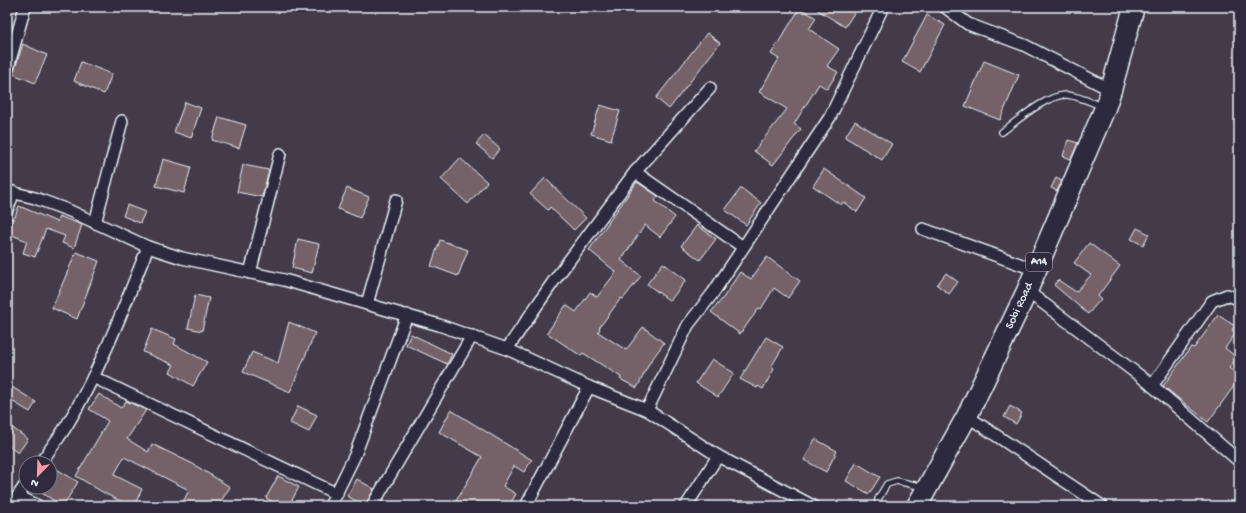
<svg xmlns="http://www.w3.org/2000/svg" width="1246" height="513" viewBox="0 0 1246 513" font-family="'Gochi Hand',sans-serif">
<rect width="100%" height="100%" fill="#443b4a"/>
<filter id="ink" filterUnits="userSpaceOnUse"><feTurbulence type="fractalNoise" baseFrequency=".025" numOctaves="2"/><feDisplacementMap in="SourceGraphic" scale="8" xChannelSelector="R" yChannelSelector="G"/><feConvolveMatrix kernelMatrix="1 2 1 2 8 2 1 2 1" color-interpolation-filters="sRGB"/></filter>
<g filter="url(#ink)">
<g fill="#756269" stroke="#e8f1f8">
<path d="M 813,7 L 858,7 L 845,27 Z"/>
<path d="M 800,8 L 816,18 L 809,29 L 839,49 L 827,66 L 838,72 L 827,89 L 819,84 L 794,124 L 801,129 L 773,165 L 754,151 L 787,109 L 759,92 L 779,59 L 771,54 Z"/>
<path d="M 927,15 L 945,25 L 920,72 L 902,62 Z"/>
<path d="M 707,33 L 720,43 L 669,109 L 656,98 Z"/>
<path d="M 23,44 L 47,55 L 35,83 L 13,74 Z"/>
<path d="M 984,61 L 1019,75 L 1000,120 L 965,106 Z"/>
<path d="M 81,62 L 112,74 L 104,94 L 74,81 Z"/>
<path d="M 185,102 L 201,108 L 191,138 L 174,132 Z"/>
<path d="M 600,105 L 620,111 L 611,140 L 591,134 Z"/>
<path d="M 219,117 L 246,125 L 239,148 L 212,140 Z"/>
<path d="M 855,121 L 892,144 L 882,160 L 845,137 Z"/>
<path d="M 484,135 L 500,149 L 492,158 L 476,144 Z"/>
<path d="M 1068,140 L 1078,143 L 1071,159 L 1063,156 Z"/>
<path d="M 460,158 L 487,182 L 468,204 L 441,179 Z"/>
<path d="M 163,159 L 191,167 L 184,193 L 156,186 Z"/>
<path d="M 243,165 L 269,170 L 262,197 L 237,192 Z"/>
<path d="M 824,169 L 866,198 L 857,212 L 843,202 L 841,205 L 813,186 Z"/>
<path d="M 545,178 L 586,218 L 574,230 L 550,207 L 548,210 L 530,194 Z"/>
<path d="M 1056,178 L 1062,181 L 1057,191 L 1051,188 Z"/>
<path d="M 637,182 L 658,196 L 655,201 L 675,217 L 660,237 L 645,225 L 621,260 L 641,276 L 623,299 L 621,298 L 599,328 L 600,329 L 598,332 L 626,350 L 643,327 L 664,343 L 650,362 L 637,388 L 620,379 L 621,377 L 583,353 L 581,356 L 547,333 L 566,305 L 576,312 L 590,292 L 597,297 L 616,272 L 589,250 Z"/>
<path d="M 347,188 L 369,197 L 360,218 L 338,209 Z"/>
<path d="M 741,188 L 761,203 L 746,225 L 725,210 Z"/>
<path d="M 127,205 L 145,212 L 140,223 L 123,216 Z"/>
<path d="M 19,206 L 57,222 L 59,216 L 82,225 L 74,248 L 62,243 L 65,236 L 46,229 L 35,257 L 23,253 L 27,241 L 7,233 L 11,218 L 14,219 Z"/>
<path d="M 697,225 L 716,239 L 700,260 L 681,246 Z"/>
<path d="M 1137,228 L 1149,234 L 1143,245 L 1131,239 Z"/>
<path d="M 298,239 L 319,244 L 312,273 L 292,268 Z"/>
<path d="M 440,240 L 468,250 L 458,276 L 431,266 Z"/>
<path d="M 1089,243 L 1120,266 L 1098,296 L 1101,299 L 1088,314 L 1054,285 L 1058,280 L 1076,292 L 1091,275 L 1074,263 Z"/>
<path d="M 76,252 L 99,261 L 77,319 L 52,308 Z"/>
<path d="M 767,257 L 800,281 L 788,298 L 774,288 L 761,309 L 759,308 L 740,334 L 711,312 L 723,298 L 740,272 L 751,279 Z"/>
<path d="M 663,263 L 686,280 L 670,301 L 647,284 Z"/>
<path d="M 946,273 L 958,282 L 949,294 L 937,285 Z"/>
<path d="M 195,295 L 209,298 L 202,331 L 188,328 Z"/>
<path d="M 1218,315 L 1235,326 L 1232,330 L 1236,333 L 1225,348 L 1237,358 L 1229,368 L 1239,375 L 1239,379 L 1208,422 L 1163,386 L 1191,347 L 1194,348 Z"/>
<path d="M 289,322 L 315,333 L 290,392 L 243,372 L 252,352 L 278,363 Z"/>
<path d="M 152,329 L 176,339 L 174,344 L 207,362 L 193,386 L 170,372 L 174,365 L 143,352 Z"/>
<path d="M 411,334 L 452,354 L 447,364 L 406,345 Z"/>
<path d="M 766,337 L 783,347 L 771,367 L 774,369 L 763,389 L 758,386 L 757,388 L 740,379 Z"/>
<path d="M 712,359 L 734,373 L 718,397 L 696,383 Z"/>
<path d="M 7,384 L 36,402 L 30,412 L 7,398 Z"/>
<path d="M 99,394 L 121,408 L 126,401 L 146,410 L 127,439 L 148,452 L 152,444 L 193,464 L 230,487 L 218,506 L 181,506 L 189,490 L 124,457 L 114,475 L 142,489 L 134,506 L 130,506 L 104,493 L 76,476 L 108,421 L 89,409 Z"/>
<path d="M 298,406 L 317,415 L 309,432 L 290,423 Z"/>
<path d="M 1010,406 L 1022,413 L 1016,424 L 1004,417 Z"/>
<path d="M 451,410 L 532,460 L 524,472 L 514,466 L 503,486 L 516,494 L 509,506 L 453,506 L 482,457 L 439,432 Z"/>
<path d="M 7,424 L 28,439 L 18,453 L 7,445 Z"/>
<path d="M 815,439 L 837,451 L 826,472 L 804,460 Z"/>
<path d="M 856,463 L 880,477 L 869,494 L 846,481 Z"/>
<path d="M 50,465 L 78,482 L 63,506 L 32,487 L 50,487 Z"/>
<path d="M 278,476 L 299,487 L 289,506 L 280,506 L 266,498 Z"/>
<path d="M 357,479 L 374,489 L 365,506 L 347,496 Z"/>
</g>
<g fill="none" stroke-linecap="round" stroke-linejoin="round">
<defs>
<g id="lane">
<path d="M 1002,132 C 1017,121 1047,94 1067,95 C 1079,96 1091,102 1103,107"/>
<path d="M 878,506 L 878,499 L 887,484 L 897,481 L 923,487"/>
</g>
<g id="street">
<path d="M 945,7 L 968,24 L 1024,45 L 1111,90"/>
<path d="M 7,71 L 25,7"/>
<path d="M 635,172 L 743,247"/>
<path d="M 7,191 L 35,198 L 70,211 L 148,247 L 182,258 L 284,280 L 439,325 L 507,349 L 589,387 L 647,410 L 718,456 L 813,506"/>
<path d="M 7,210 L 14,192"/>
<path d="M 95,223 L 122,121"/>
<path d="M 923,229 L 1036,270"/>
<path d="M 250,273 L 280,154"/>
<path d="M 1027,291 L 1148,382 L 1239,461"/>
<path d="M 367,304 L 396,200"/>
<path d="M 507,349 L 553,282 L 635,172 L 710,88"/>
<path d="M 93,377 L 337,494"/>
<path d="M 1152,386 L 1212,301 L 1227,295 L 1239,299"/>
<path d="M 647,410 L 688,325 L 713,293 L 830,117 L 883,7"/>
<path d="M 967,416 L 1102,506"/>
<path d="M 41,463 C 49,450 59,438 67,425 C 101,369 124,307 148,247"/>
<path d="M 18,496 L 38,506"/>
<path d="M 11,506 L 26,484"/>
<path d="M 330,506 L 355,455 L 407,315"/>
<path d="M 372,506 L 472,336"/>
<path d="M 526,506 L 589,387"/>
<path d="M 686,506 L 718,456"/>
</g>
<path id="highway" d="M 917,506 L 967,416 L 1027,291 L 1105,108 L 1111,90 L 1134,7"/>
</defs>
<use href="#lane" stroke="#e8f1f8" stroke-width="8"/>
<use href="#street" stroke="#e8f1f8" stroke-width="14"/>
<use href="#highway" stroke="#e8f1f8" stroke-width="23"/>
<use href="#lane" stroke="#2f2a3d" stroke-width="5.5"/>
<use href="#street" stroke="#2f2a3d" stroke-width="11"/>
<use href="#highway" stroke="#2f2a3d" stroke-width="20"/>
</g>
</g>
<g text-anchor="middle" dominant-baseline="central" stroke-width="3" stroke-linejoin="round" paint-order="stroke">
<rect fill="#2f2a3d" stroke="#b0b5c0" stroke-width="1" x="1026" y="253" width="26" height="18" rx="3"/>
<g font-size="11" font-weight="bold" fill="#e8f1f8">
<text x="1039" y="262">A14</text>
</g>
<g font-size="12" fill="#e8f1f8" stroke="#2f2a3d">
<text transform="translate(1020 306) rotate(-65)">Sobi Road</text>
</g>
</g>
<rect width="1246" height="513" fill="none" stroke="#2f2a3d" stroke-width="24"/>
<rect x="12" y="12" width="1222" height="489" fill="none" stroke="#e8f1f8" stroke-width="1.5" filter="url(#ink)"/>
<g transform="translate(38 475) rotate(203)"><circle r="19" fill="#2f2a3d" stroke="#797a88"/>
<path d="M0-3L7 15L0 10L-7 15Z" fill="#ff9aa2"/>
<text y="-6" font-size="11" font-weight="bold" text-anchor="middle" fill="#e8f1f8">N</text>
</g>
</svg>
